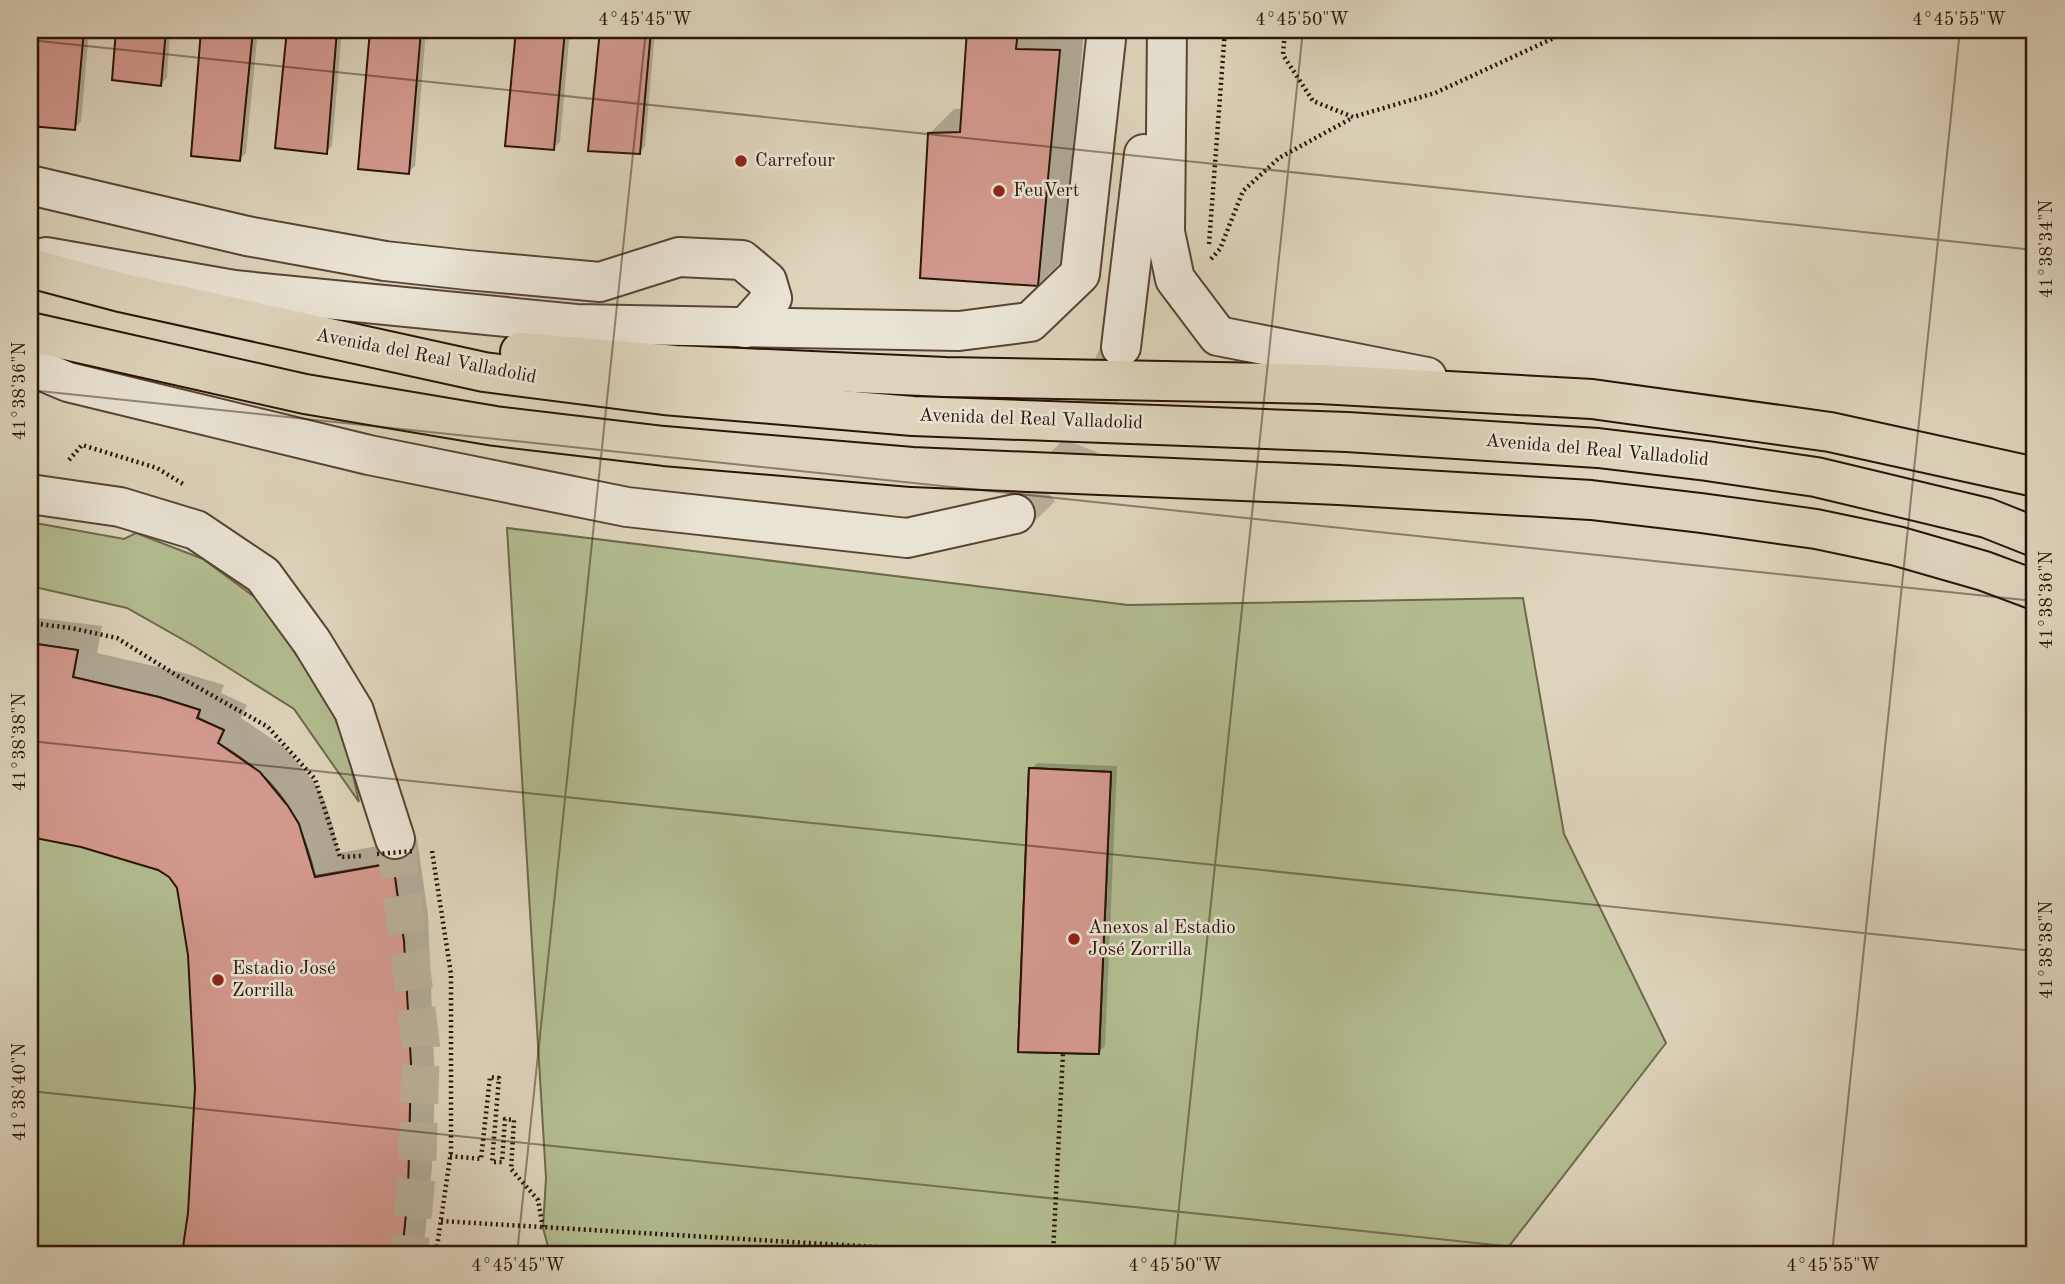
<svg xmlns="http://www.w3.org/2000/svg" width="2065" height="1284" viewBox="0 0 2065 1284" font-family="'Old Standard TT',serif">
<rect width="100%" height="100%" fill="#ddd4bb"/>
<filter id="stains"><feTurbulence type="fractalNoise" baseFrequency=".00286" numOctaves="4"/><feColorMatrix values="0 0 0 0 .2 0 0 0 0 .09 0 0 0 0 .02 0 0 0 .5 -.17"/></filter>
<radialGradient id="worn" r=".72"><stop offset=".6" stop-color="#630" stop-opacity="0"/><stop offset="1" stop-color="#630" stop-opacity=".3"/></radialGradient>
<g fill="#b2bc90" stroke="#6e684c" stroke-width="2">
<path d="M 30,522 L 124,539 L 136,533 L 203,559 L 264,604 L 297,656 L 326,695 L 347,748 L 359,802 L 294,709 L 194,646 L 127,608 L 30,586 Z"/>
<path d="M 507,528 L 1128,605 L 1523,598 L 1564,834 L 1666,1043 L 1503,1254 L 550,1254 L 543,1228 L 546,1178 Z"/>
<path d="M 30,643 L 78,650 L 73,677 L 159,697 L 200,710 L 198,718 L 224,730 L 218,743 C 276,777 300,812 315,876 L 393,863 C 412,996 415,1120 402,1254 L 30,1254 Z"/>
</g>
<g fill="#0003">
<path d="M 30,30 L 89,30 L 81,122 L 74,128 L 30,124 Z"/>
<path d="M 117,30 L 170,30 L 167,78 L 161,84 L 114,78 Z"/>
<path d="M 203,30 L 258,30 L 246,153 L 240,159 L 193,154 Z"/>
<path d="M 289,30 L 342,30 L 332,146 L 326,152 L 277,146 Z"/>
<path d="M 372,30 L 426,30 L 415,166 L 409,172 L 360,168 Z"/>
<path d="M 518,30 L 570,30 L 560,142 L 554,148 L 507,145 Z"/>
<path d="M 601,30 L 655,30 L 645,146 L 639,153 L 590,150 Z"/>
<path d="M 969,30 L 1084,30 L 1063,260 L 1038,285 L 929,134 L 954,109 L 963,109 Z"/>
<path d="M 30,617 L 102,626 L 97,653 L 184,673 L 224,685 L 221,693 L 247,705 L 241,718 L 284,747 L 313,781 L 324,799 L 332,822 L 339,853 L 417,839 L 428,915 L 435,1085 L 432,1167 L 423,1254 L 183,1254 L 193,1156 L 196,1088 L 189,955 L 179,887 L 170,876 L 159,868 L 81,845 L 30,835 Z"/>
<path d="M 1037,763 L 1117,766 L 1105,1046 L 1099,1052 L 1031,769 Z"/>
</g>
<g fill="#d3998e" stroke="#2b1407" stroke-width="2">
<path d="M 30,30 L 84,30 L 75,130 L 30,126 Z"/>
<path d="M 116,30 L 166,30 L 161,86 L 112,80 Z"/>
<path d="M 201,30 L 253,30 L 240,161 L 191,156 Z"/>
<path d="M 287,30 L 337,30 L 327,154 L 275,148 Z"/>
<path d="M 370,30 L 421,30 L 409,174 L 358,169 Z"/>
<path d="M 516,30 L 565,30 L 554,150 L 505,146 Z"/>
<path d="M 600,30 L 651,30 L 640,154 L 588,151 Z"/>
<path d="M 967,30 L 1018,30 L 1016,49 L 1060,50 L 1038,286 L 920,278 L 928,133 L 960,132 Z"/>
<path d="M 30,643 L 78,650 L 73,677 L 159,697 L 200,710 L 197,718 L 224,730 L 218,743 L 260,772 L 288,806 L 299,824 L 315,877 L 393,863 L 404,941 L 411,1064 L 408,1193 L 402,1254 L 182,1254 L 188,1213 L 195,1088 L 188,955 L 177,888 L 169,877 L 158,870 L 81,847 L 30,837 Z"/>
<path d="M 1029,768 L 1111,772 L 1099,1054 L 1018,1052 Z"/>
<path d="M 1029,768 L 1111,772 L 1099,1054 L 1018,1052 Z"/>
</g>
<g fill="none" stroke-linecap="round" stroke-linejoin="round">
<g stroke="#b9ae97" stroke-width="38" stroke-dasharray="38 19" stroke-linecap="butt">
<path d="M 1015,514 L 1076,454 L 1119,351"/>
<path d="M 395,839 L 421,1046 L 417,1170 L 409,1254"/>
</g>
<defs>
<g id="minor">
<path d="M 1167,30 L 1165,232 L 1175,279 L 1218,336 L 1427,377"/>
<path d="M 30,185 L 247,236 L 385,261 L 467,270 L 600,282 L 679,257 L 742,260 L 767,281 L 772,298 L 745,328"/>
<path d="M 46,257 L 234,290 L 576,324 L 959,331 L 1030,322 L 1080,274 L 1107,30"/>
<path d="M 1121,347 L 1144,154"/>
<path d="M 30,366 L 68,382 L 369,455 L 627,507 L 907,538 L 1015,514"/>
<path d="M 30,494 L 120,507 L 196,530 L 263,575 L 312,642 L 354,711 L 395,839"/>
</g>
<g id="highway">
<path d="M 30,268 L 120,292 L 484,372 L 664,395 L 913,416 L 1347,432 L 1598,448 L 1707,461 L 1816,477 L 1987,518 L 2035,537"/>
<path d="M 30,332 L 305,394 L 495,426 L 664,446 L 912,467 L 1339,485 L 1591,500 L 1701,513 L 1816,529 L 1897,546 L 1984,571 L 2035,590"/>
<path d="M 520,352 L 675,365 L 945,377 L 1320,384 L 1592,399 L 1830,432 L 2035,477"/>
</g>
</defs>
<use href="#minor" stroke="#584434" stroke-width="42"/>
<use href="#highway" stroke="#2b1407" stroke-width="42"/>
<g stroke="#2b1407" stroke-width="4.5" stroke-dasharray="2 3.5" stroke-linecap="butt">
<path d="M 1285,30 L 1283,55 L 1313,101 L 1353,117 L 1435,93 L 1558,36 L 1577,30"/>
<path d="M 1209,244 L 1225,30"/>
<path d="M 1211,259 L 1220,249 L 1243,191 L 1279,158 L 1352,118"/>
<path d="M 69,460 L 82,445 L 157,468 L 183,484"/>
<path d="M 30,623 L 71,628 L 117,638 L 176,675 L 268,727 L 315,779 L 340,857 L 361,856"/>
<path d="M 432,851 L 451,974 L 451,1151 L 436,1254"/>
<path d="M 450,1156 L 481,1159 L 490,1077 L 499,1078 L 492,1162 L 502,1162 L 505,1119 L 514,1120 L 511,1169 L 538,1200 L 543,1228"/>
<path d="M 441,1221 L 993,1254"/>
<path d="M 1053,1254 L 1063,1053"/>
</g>
<use href="#minor" stroke="#e9e3d3" stroke-width="38"/>
<use href="#highway" stroke="#ddd4bb" stroke-width="38"/>
<path stroke="#2b1407" stroke-width="4.5" stroke-dasharray="2 3.5" stroke-linecap="butt" d="M 377,854 L 414,851"/>
</g>
<path fill="none" stroke="#2b1407" stroke-width="2" stroke-opacity="0.45" d="M 30,40 L 2035,250M 30,390 L 2035,601M 30,741 L 2035,951M 30,1091 L 1581,1254M 517,1254 L 646,30M 1174,1254 L 1303,30M 1832,1254 L 1960,30"/>
<g fill="#8f2418" stroke="#e9e3d3" stroke-width="2.5">
<circle cx="741" cy="161" r="7"/>
<circle cx="999" cy="191" r="7"/>
<circle cx="1074" cy="939" r="7"/>
<circle cx="218" cy="980" r="7"/>
</g>
<g text-anchor="middle" dominant-baseline="central" stroke-width="5" stroke-linejoin="round" paint-order="stroke">
<g font-size="19" fill="#2b1407" stroke="#e9e3d3" text-anchor="start">
<text x="755" y="161">Carrefour</text>
<text x="1013" y="191">FeuVert</text>
<text x="1088" y="928">Anexos al Estadio<tspan x="1088" dy="22">José Zorrilla</tspan></text>
<text x="232" y="969">Estadio José<tspan x="232" dy="22">Zorrilla</tspan></text>
</g>
<g font-size="19" fill="#2b1407" stroke="#e9e3d3">
<text transform="translate(426 357) rotate(11)">Avenida del Real Valladolid</text>
<text transform="translate(1031 420) rotate(2)">Avenida del Real Valladolid</text>
<text transform="translate(1597 451) rotate(5)">Avenida del Real Valladolid</text>
</g>
</g>
<rect width="2065" height="1284" fill="none" stroke="#ddd4bb" stroke-width="77"/>
<rect x="38" y="38" width="1988" height="1208" fill="none" stroke="#2b1407" stroke-width="2.5"/>
<g font-size="18" text-anchor="middle" fill="#2b1407">
<text x="645" y="25">4°45'45"W</text>
<text x="1302" y="25">4°45'50"W</text>
<text x="1959" y="25">4°45'55"W</text>
<text transform="translate(2046 249) rotate(-90)" y="6">41°38'34"N</text>
<text transform="translate(19 391) rotate(-90)" y="6">41°38'36"N</text>
<text transform="translate(2046 600) rotate(-90)" y="6">41°38'36"N</text>
<text transform="translate(19 742) rotate(-90)" y="6">41°38'38"N</text>
<text transform="translate(2046 950) rotate(-90)" y="6">41°38'38"N</text>
<text transform="translate(19 1092) rotate(-90)" y="6">41°38'40"N</text>
<text x="518" y="1271">4°45'45"W</text>
<text x="1175" y="1271">4°45'50"W</text>
<text x="1833" y="1271">4°45'55"W</text>
</g>
<rect width="100%" height="100%" filter="url(#stains)"/>
<rect width="100%" height="100%" fill="url(#worn)"/>
</svg>
